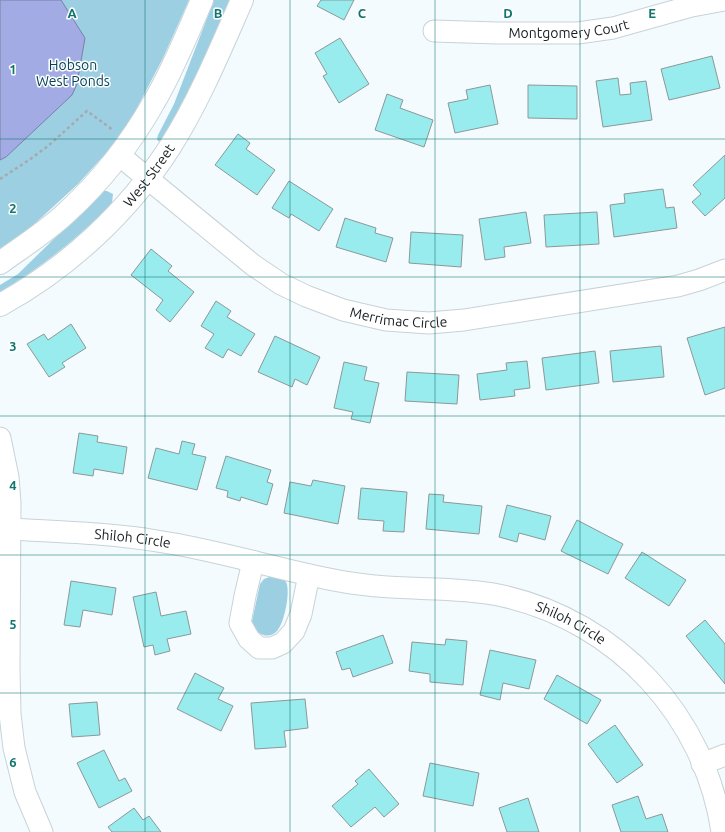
<svg xmlns="http://www.w3.org/2000/svg" width="725" height="832" viewBox="0 0 725 832" font-family="Ubuntu,sans-serif">
<rect width="100%" height="100%" fill="#f4fbfe"/>
<g fill="#9dcfe3">
<path d="M 0,0 L 189,0 L 163,58 L 136,110 L 123,132 L 108,151 L 78,184 L 29,229 L 0,249 Z"/>
<path d="M 214,0 L 232,0 L 178,115 L 162,142 L 158,141 L 157,139 L 158,135 L 174,104 Z"/>
<path d="M 103,191 L 107,191 L 113,194 L 112,203 L 110,206 C 76,239 41,268 0,292 L 0,285 L 18,274 Z"/>
<path d="M 272,576 C 277,577 283,577 286,582 C 291,591 284,624 277,631 C 268,641 253,633 252,621 L 260,584 L 264,579 Z"/>
</g>
<path fill="#a2abe3" stroke="#7980a8" d="M 0,0 L 61,0 L 85,38 L 77,84 L 72,95 L 6,157 L 0,160 Z"/>
<g fill="#98eced" stroke="#8c9898">
<path d="M 321,0 L 354,0 L 344,20 L 317,6 Z"/>
<path d="M 340,38 L 369,84 L 339,103 L 323,76 L 327,74 L 315,53 Z"/>
<path d="M 712,56 L 720,88 L 669,100 L 661,69 Z"/>
<path d="M 618,78 L 620,95 L 631,94 L 630,83 L 646,81 L 652,120 L 603,127 L 596,81 Z"/>
<path d="M 490,85 L 498,124 L 455,133 L 448,103 L 468,99 L 466,90 Z"/>
<path d="M 528,85 L 577,86 L 577,119 L 528,118 Z"/>
<path d="M 387,94 L 403,100 L 400,108 L 433,120 L 424,147 L 375,130 Z"/>
<path d="M 238,134 L 250,143 L 246,149 L 275,170 L 257,195 L 215,165 Z"/>
<path d="M 725,155 L 725,198 L 705,216 L 692,202 L 701,194 L 693,185 Z"/>
<path d="M 289,181 L 333,209 L 319,231 L 291,214 L 289,218 L 272,208 Z"/>
<path d="M 663,189 L 666,208 L 674,207 L 677,228 L 614,237 L 610,205 L 625,203 L 624,194 Z"/>
<path d="M 526,212 L 531,243 L 504,247 L 505,257 L 485,260 L 479,219 Z"/>
<path d="M 597,212 L 599,244 L 546,247 L 544,215 Z"/>
<path d="M 345,218 L 376,228 L 375,233 L 393,238 L 386,262 L 336,247 Z"/>
<path d="M 411,232 L 463,235 L 461,267 L 409,263 Z"/>
<path d="M 151,249 L 172,266 L 168,271 L 194,292 L 170,322 L 156,310 L 163,300 L 131,275 Z"/>
<path d="M 216,301 L 231,311 L 227,317 L 255,334 L 241,356 L 228,349 L 223,358 L 205,348 L 214,334 L 201,326 Z"/>
<path d="M 71,324 L 86,348 L 62,363 L 65,367 L 49,377 L 27,344 L 44,334 L 48,340 Z"/>
<path d="M 725,327 L 725,388 L 705,395 L 687,338 Z"/>
<path d="M 275,336 L 320,357 L 307,385 L 295,379 L 292,387 L 258,372 Z"/>
<path d="M 661,346 L 664,377 L 613,382 L 610,351 Z"/>
<path d="M 595,351 L 599,383 L 546,390 L 542,358 Z"/>
<path d="M 527,361 L 530,388 L 514,390 L 515,396 L 480,400 L 477,374 L 507,370 L 506,363 Z"/>
<path d="M 344,362 L 367,367 L 364,380 L 379,383 L 370,423 L 351,419 L 353,412 L 334,408 Z"/>
<path d="M 407,372 L 459,375 L 457,404 L 405,401 Z"/>
<path d="M 79,433 L 98,436 L 97,442 L 127,447 L 123,474 L 94,469 L 93,476 L 73,473 Z"/>
<path d="M 182,441 L 195,444 L 192,454 L 206,457 L 197,490 L 148,478 L 156,448 L 179,454 Z"/>
<path d="M 226,456 L 271,470 L 267,482 L 273,484 L 267,505 L 241,497 L 240,501 L 227,497 L 228,491 L 216,488 Z"/>
<path d="M 313,480 L 345,486 L 338,524 L 284,513 L 290,482 L 311,486 Z"/>
<path d="M 361,488 L 407,492 L 404,532 L 383,531 L 384,521 L 358,519 Z"/>
<path d="M 429,494 L 444,495 L 443,502 L 482,506 L 479,534 L 426,529 Z"/>
<path d="M 507,505 L 551,516 L 545,540 L 519,533 L 517,542 L 499,537 Z"/>
<path d="M 577,520 L 623,544 L 608,574 L 561,551 Z"/>
<path d="M 642,552 L 686,580 L 669,606 L 625,578 Z"/>
<path d="M 71,581 L 116,588 L 112,615 L 83,610 L 80,627 L 64,625 Z"/>
<path d="M 156,592 L 161,616 L 186,611 L 191,634 L 167,639 L 170,651 L 155,655 L 153,645 L 144,647 L 133,597 Z"/>
<path d="M 705,620 L 725,644 L 725,684 L 686,636 Z"/>
<path d="M 383,635 L 393,663 L 353,677 L 350,668 L 342,670 L 336,652 Z"/>
<path d="M 446,639 L 467,641 L 463,685 L 430,682 L 430,674 L 409,671 L 412,642 L 445,645 Z"/>
<path d="M 490,650 L 536,660 L 529,689 L 503,683 L 500,700 L 480,695 Z"/>
<path d="M 195,673 L 224,688 L 218,699 L 233,706 L 221,731 L 177,709 Z"/>
<path d="M 557,675 L 601,700 L 587,724 L 544,699 Z"/>
<path d="M 305,699 L 308,728 L 284,731 L 286,747 L 255,749 L 251,703 Z"/>
<path d="M 97,702 L 100,735 L 72,737 L 69,704 Z"/>
<path d="M 615,725 L 643,765 L 617,783 L 588,744 Z"/>
<path d="M 104,750 L 119,781 L 125,778 L 132,791 L 99,808 L 77,763 Z"/>
<path d="M 430,763 L 479,773 L 473,806 L 423,796 Z"/>
<path d="M 369,769 L 399,804 L 384,817 L 375,807 L 351,827 L 332,806 L 358,784 L 355,781 Z"/>
<path d="M 638,796 L 646,819 L 662,814 L 668,832 L 621,832 L 612,805 Z"/>
<path d="M 528,798 L 539,832 L 507,832 L 499,808 Z"/>
<path d="M 134,808 L 143,820 L 149,816 L 161,832 L 112,832 L 108,827 Z"/>
</g>
<g fill="none" stroke-linecap="round" stroke-linejoin="round">
<defs>
<g id="street">
<path id="s1" d="M 434,31 L 497,33 L 578,33 L 613,28 L 692,6 L 724,0"/>
<path id="s2" d="M 119,155 L 253,265 L 281,284 L 306,296 L 343,310 L 386,320 L 429,323 L 464,320 L 678,286 L 699,280 L 725,270"/>
<path d="M 0,438 L 8,477 L 10,503 L 9,668 L 10,714 L 14,748 L 25,792 L 42,832"/>
<path id="s3" d="M 10,529 C 59,532 109,533 157,541 C 219,550 278,570 339,581 C 371,587 404,588 436,589 C 458,590 481,591 503,596 C 618,622 705,716 722,832"/>
<path d="M 253,562 L 245,596 L 240,623 L 249,639 L 259,648 L 272,648 L 283,643 L 294,631 L 301,614 L 309,575"/>
<path d="M 702,764 L 725,755"/>
</g>
<g id="secondary">
<path d="M 0,263 C 22,247 46,232 66,213 C 100,182 131,143 154,102 C 173,70 187,34 202,0"/>
<path id="s4" d="M 0,305 C 68,268 128,212 170,147 C 199,101 220,50 242,0"/>
</g>
</defs>
<use href="#street" stroke="#c7d3d7" stroke-width="23"/>
<use href="#secondary" stroke="#c7d3d7" stroke-width="24"/>
<path stroke="#a4aaac" stroke-width="2.5" stroke-dasharray="3 3" stroke-linecap="butt" d="M 0,179 L 29,160 L 48,146 L 87,111 L 113,130"/>
<use href="#street" stroke="#fff" stroke-width="21"/>
<use href="#secondary" stroke="#fff" stroke-width="22"/>
</g>
<path fill="none" stroke="#0f766e" stroke-width="1" stroke-opacity="0.55" d="M 145,0 L 145,832M 290,0 L 290,832M 435,0 L 435,832M 580,0 L 580,832M 0,139 L 725,139M 0,277 L 725,277M 0,416 L 725,416M 0,555 L 725,555M 0,693 L 725,693"/>
<g text-anchor="middle" dominant-baseline="central" stroke-width="3" stroke-linejoin="round" paint-order="stroke">
<g font-size="14" fill="#191d1f" stroke="#fff">
<text stroke="none"><textPath href="#s1" startOffset="135">Montgomery Court</textPath></text>
<text stroke="none"><textPath href="#s4" startOffset="199">West Street</textPath></text>
<text stroke="none"><textPath href="#s2" startOffset="331">Merrimac Circle</textPath></text>
<text stroke="none"><textPath href="#s3" startOffset="123">Shiloh Circle</textPath></text>
<text stroke="none"><textPath href="#s3" startOffset="572">Shiloh Circle</textPath></text>
</g>
<g font-size="14" fill="#034557" stroke="#fff">
<text x="73" y="65">Hobson<tspan x="73" dy="16">West Ponds</tspan></text>
</g>
</g>
<g font-size="13" text-anchor="middle" font-weight="bold" fill="#0f766e" stroke="#fff" stroke-width="3" stroke-linejoin="round" paint-order="stroke">
<text x="72" y="18">A</text>
<text x="218" y="18">B</text>
<text x="362" y="18">C</text>
<text x="508" y="18">D</text>
<text x="652" y="18">E</text>
<text x="13" y="74">1</text>
<text x="13" y="213">2</text>
<text x="13" y="351">3</text>
<text x="13" y="490">4</text>
<text x="13" y="629">5</text>
<text x="13" y="767">6</text>
</g>
</svg>
